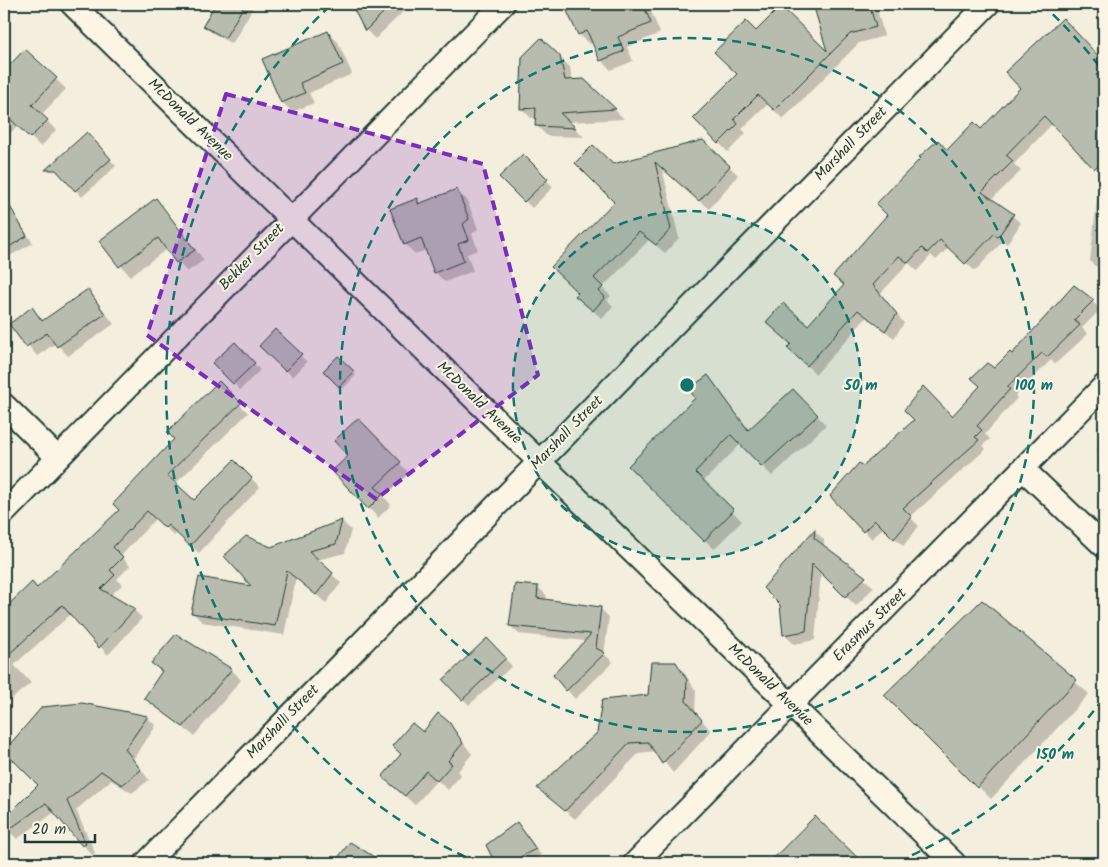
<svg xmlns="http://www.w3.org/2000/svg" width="1108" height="867" viewBox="0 0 1108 867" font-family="Kalam,sans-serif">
<rect width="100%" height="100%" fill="#f3eede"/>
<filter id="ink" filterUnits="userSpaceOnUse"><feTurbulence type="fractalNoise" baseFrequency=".02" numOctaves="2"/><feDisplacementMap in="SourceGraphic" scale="10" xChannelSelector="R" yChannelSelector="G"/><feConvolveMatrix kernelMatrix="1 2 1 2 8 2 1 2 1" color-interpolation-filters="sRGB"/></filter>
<g filter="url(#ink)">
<g fill="#0003">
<path d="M 217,4 L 255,4 L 232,44 L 211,32 L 204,26 Z"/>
<path d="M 352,4 L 411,4 L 375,39 L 366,30 Z"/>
<path d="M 586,4 L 648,4 L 660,33 L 627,47 L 633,61 L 611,70 L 601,60 L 593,42 L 589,44 L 579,34 L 569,11 Z"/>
<path d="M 815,4 L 877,4 L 876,5 L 884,36 L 859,43 L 783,119 L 768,104 L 742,129 L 746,133 L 728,152 L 694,118 L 739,74 L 756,33 L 781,8 L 830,56 Z"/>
<path d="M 1063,20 L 1104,63 L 1104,175 L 1053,123 L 1014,164 L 1021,171 L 991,200 L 1021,223 L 1007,244 L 1003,241 L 975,271 L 949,247 L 936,260 L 931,255 L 917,271 L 909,263 L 880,294 L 904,323 L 894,338 L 867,317 L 816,374 L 797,357 L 808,327 L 845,286 L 947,151 L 981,131 L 1022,88 Z"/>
<path d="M 4,29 L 8,37 L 4,39 Z"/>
<path d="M 328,32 L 338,42 L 352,74 L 309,93 L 314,103 L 292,112 L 282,102 Z"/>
<path d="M 541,40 L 570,67 L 572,81 L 584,80 L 624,119 L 568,122 L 584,137 L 547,136 L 537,126 L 537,118 L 531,118 L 521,108 Z"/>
<path d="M 25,50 L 66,89 L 41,115 L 56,130 L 41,147 L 18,125 L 4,140 L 4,73 Z"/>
<path d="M 93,141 L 116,166 L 82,197 L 53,165 Z"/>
<path d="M 703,141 L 738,175 L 709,209 L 662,168 L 679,238 L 665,253 L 649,240 L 602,288 L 611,296 L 607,300 L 613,306 L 602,319 L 586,304 L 616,202 L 612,165 Z"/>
<path d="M 523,155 L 553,187 L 532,208 L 501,177 Z"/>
<path d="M 457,191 L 467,200 L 478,229 L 472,234 L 478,250 L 467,254 L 473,271 L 445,282 L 435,272 L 427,250 L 415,254 L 405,244 L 417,200 L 422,204 Z"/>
<path d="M 1098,191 L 1104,194 L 1104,269 L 1095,266 L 1090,261 Z"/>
<path d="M 156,200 L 204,260 L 187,272 L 167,249 L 130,276 L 101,242 Z"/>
<path d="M 12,213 L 33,243 L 8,257 L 11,262 L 4,266 L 4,218 Z"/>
<path d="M 1074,287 L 1101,309 L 1082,328 L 1088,334 L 1055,364 L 1051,360 L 1015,396 L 1017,398 L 985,434 L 990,439 L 983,445 L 986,449 L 910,517 L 919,526 L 903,546 L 884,527 L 872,539 L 832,496 L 863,468 L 952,417 L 995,370 L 1012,355 Z"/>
<path d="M 88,290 L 114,324 L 68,356 L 56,343 L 37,356 L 11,324 L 32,309 L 44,321 Z"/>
<path d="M 275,331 L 307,362 L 293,377 L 261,346 Z"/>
<path d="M 235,343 L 260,370 L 240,390 L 214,363 Z"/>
<path d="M 338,357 L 356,375 L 343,389 L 325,371 Z"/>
<path d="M 708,377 L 750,431 L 792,390 L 826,425 L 772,476 L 741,444 L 703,482 L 742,521 L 714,549 L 629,466 L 697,398 Z"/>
<path d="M 219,383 L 248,413 L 175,484 L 194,502 L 234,462 L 260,487 L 199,553 L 177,533 L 174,536 L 156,518 L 121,556 L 130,566 L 117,579 L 122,585 L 110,596 L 134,610 L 142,618 L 108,655 L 71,614 L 14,665 L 31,683 L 4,705 L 4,610 L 32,584 L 37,589 L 121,510 Z"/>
<path d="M 368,429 L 409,473 L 384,497 L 391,505 L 378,518 L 369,508 L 350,456 Z"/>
<path d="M 1104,443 L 1104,457 L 1097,449 Z"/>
<path d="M 342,521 L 351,530 L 345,553 L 317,560 L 341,583 L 326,603 L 296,578 L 284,635 L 202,622 L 193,613 L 254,588 L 271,549 Z"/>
<path d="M 815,531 L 824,540 L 824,547 L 874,587 L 856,606 L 821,572 L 815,640 L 794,644 L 785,635 L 782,605 L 764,588 Z"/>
<path d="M 538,587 L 547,596 L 546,600 L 600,608 L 609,617 L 604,654 L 613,662 L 575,699 L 554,675 L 586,641 L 519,634 L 510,626 Z"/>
<path d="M 982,601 L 1089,694 L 991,799 L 886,695 Z"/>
<path d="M 176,636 L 232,670 L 241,680 L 194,736 L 146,698 L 162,673 L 153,663 Z"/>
<path d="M 487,640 L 512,666 L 469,705 L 445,680 Z"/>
<path d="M 675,664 L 685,674 L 696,691 L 695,712 L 711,731 L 673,773 L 656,751 L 639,753 L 575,819 L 539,788 L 649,697 Z"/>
<path d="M 82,704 L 147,717 L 156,726 L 133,759 L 149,780 L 132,793 L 111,780 L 76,810 L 95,853 L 92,855 L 55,812 L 17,839 L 4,826 L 4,818 L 5,819 L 39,785 Z"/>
<path d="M 448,723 L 472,754 L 458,771 L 461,775 L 448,790 L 437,780 L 415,805 L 383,777 L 423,733 Z"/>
<path d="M 815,818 L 861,863 L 771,863 Z"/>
<path d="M 517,823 L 541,855 L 527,863 L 497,863 L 487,846 Z"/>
<path d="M 305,855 L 315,863 L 299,863 Z"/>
</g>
<g fill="#b8bcae" stroke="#1f3d34">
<path d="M 215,4 L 245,4 L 225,38 L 203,26 Z"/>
<path d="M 351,4 L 392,4 L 365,31 Z"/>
<path d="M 582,4 L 643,4 L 651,23 L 618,37 L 624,51 L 600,61 L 587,31 L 578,35 L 567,11 Z"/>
<path d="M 813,4 L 869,4 L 876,27 L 850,34 L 774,110 L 758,95 L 734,119 L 738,124 L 718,144 L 693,118 L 737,74 L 714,52 L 746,21 L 756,31 L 781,6 L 827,51 Z"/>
<path d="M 1063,18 L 1104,62 L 1104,67 L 1096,75 L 1104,84 L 1104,159 L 1094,169 L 1044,116 L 1006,155 L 1013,161 L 982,192 L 1014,214 L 998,237 L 994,234 L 965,264 L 940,240 L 927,253 L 922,248 L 908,263 L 899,256 L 873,285 L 897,314 L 885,331 L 858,310 L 807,366 L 787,348 L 791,344 L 766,322 L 783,303 L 808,325 L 844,285 L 833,276 L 887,215 L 876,204 L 921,158 L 919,157 L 938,140 L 947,150 L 974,122 L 981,129 L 1020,88 L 1005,72 Z"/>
<path d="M 328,31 L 343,64 L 300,83 L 305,93 L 281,103 L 262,59 Z"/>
<path d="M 541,38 L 560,56 L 565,80 L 584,79 L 616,109 L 560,113 L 576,128 L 535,126 L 536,108 L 520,109 L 522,57 Z"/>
<path d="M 25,49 L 57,78 L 32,105 L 48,120 L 30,138 L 4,113 L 4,71 Z"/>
<path d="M 87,132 L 111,159 L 75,191 L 56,170 L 45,170 Z"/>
<path d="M 703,140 L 730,166 L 699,201 L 655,162 L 671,229 L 656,245 L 639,232 L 594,278 L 603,287 L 599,291 L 605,297 L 593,311 L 575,296 L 578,293 L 551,267 L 614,202 L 575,163 L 593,145 L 613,164 Z"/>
<path d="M 523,154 L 548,179 L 524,202 L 499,177 Z"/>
<path d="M 457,189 L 469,219 L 463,224 L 469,240 L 458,244 L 464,261 L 434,273 L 421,238 L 404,245 L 390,209 L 418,198 L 418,204 Z"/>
<path d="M 4,196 L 27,236 L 4,250 Z"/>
<path d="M 156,198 L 195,250 L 176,263 L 158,238 L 119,267 L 99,241 Z"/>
<path d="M 1074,285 L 1094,300 L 1074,320 L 1080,325 L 1047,357 L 1042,353 L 1007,387 L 1010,389 L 977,426 L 982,430 L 975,437 L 979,440 L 903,508 L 912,517 L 894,539 L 875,520 L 863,532 L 830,496 L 859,463 L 863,466 L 914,420 L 904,410 L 923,386 L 952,416 L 980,386 L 971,378 L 987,363 L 994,368 L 1010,352 L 1012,354 Z"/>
<path d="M 88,289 L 105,314 L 57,347 L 47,333 L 26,347 L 9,324 L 32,307 L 42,321 Z"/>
<path d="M 275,329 L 302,354 L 285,371 L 259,346 Z"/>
<path d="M 235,342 L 255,363 L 233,384 L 212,363 Z"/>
<path d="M 338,356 L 354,371 L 339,387 L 323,371 Z"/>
<path d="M 708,375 L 748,430 L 793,389 L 818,415 L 762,467 L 731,435 L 695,472 L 734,510 L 704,541 L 628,466 L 695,398 L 689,389 Z"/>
<path d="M 219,381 L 241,403 L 167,475 L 194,500 L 234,460 L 252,478 L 190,546 L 168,525 L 165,528 L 147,511 L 113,547 L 123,557 L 110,570 L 115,575 L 101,589 L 135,609 L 99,648 L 62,605 L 4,659 L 4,609 L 32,582 L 37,588 L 119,510 L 113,504 L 174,439 L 167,432 Z"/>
<path d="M 358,418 L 401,462 L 375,487 L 383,494 L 368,509 L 332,471 L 348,456 L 334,441 Z"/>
<path d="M 342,520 L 336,544 L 309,551 L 333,573 L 316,595 L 287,571 L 275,626 L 191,613 L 199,577 L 251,586 L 224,556 L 246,536 L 271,547 Z"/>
<path d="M 815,529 L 814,538 L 866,577 L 845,597 L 812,564 L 806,631 L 783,635 L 780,605 L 763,588 Z"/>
<path d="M 515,584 L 538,586 L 537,598 L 601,607 L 596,648 L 605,653 L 566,691 L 553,675 L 591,634 L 509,626 Z"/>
<path d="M 982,600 L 1077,680 L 977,788 L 884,695 Z"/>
<path d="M 176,634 L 232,669 L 183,727 L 144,698 L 162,671 L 151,663 Z"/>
<path d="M 487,638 L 506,658 L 462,700 L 443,680 Z"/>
<path d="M 651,662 L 676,662 L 687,680 L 686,701 L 702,720 L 662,764 L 648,742 L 629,743 L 565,811 L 537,788 L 597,733 L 602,700 L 648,695 Z"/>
<path d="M 82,703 L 148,716 L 125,749 L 141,770 L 122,785 L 101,771 L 67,801 L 86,844 L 82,846 L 46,803 L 7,831 L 4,828 L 4,819 L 38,785 L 4,751 L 42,707 Z"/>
<path d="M 438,713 L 449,722 L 463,743 L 448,761 L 452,764 L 437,781 L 426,771 L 405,796 L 382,777 L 401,754 L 392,746 L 412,723 L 423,732 Z"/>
<path d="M 815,816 L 863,863 L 769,863 Z"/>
<path d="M 517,822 L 536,849 L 520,857 L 523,863 L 495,863 L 486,845 Z"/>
<path d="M 350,842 L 384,863 L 334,863 Z"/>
</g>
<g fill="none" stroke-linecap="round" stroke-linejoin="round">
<defs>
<g id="minor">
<path d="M 72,4 L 452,377 L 954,863"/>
<path d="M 4,405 L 58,458"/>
<path d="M 1023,469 L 1104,546"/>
<path d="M 4,513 L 503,4"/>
<path d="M 146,863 L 988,4"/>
<path d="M 635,863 L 1104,386"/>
</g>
</defs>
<use href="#minor" stroke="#1f3d34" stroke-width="26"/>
<use href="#minor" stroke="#fcf5e5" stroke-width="22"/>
</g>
</g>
<path fill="#7b2cbf" fill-opacity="0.2" stroke="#7b2cbf" stroke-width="4" stroke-dasharray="10 6" stroke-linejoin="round" d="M 226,94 L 483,164 L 538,375 L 376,499 L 147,335 Z"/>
<circle cx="687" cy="385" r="174" fill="#0f766e" fill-opacity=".12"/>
<g fill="none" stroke="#0f766e" stroke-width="2.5" stroke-dasharray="9 6">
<circle cx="687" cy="385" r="174"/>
<circle cx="687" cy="385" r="347"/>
<path d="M1103 699A521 521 0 0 1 895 863M479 863A521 521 0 0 1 332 4M1042 4A521 521 0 0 1 1103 71"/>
</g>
<g text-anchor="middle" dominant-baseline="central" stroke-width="4" stroke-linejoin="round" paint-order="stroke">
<g font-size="15" fill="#1f3d34" stroke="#fcf5e5">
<text transform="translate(190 120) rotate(44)">McDonald Avenue</text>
<text transform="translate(851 144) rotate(-46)">Marshall Street</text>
<text transform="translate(252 257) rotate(-46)">Bekker Street</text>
<text transform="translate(479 403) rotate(44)">McDonald Avenue</text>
<text transform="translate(567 433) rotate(-46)">Marshall Street</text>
<text transform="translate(870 625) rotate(-45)">Erasmus Street</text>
<text transform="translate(770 685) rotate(44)">McDonald Avenue</text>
<text transform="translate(283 722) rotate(-46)">Marshall Street</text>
</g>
</g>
<circle cx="687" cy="385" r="8" fill="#0f766e" stroke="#fcf5e5" stroke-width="2.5"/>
<g font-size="15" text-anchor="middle" font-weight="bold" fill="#0f766e" stroke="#fcf5e5" stroke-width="4" stroke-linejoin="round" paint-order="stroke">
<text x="861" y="390">50 m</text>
<text x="1034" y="390">100 m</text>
<text x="1055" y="759">150 m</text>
</g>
<rect width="1108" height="867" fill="none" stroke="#fcf5e5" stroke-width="20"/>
<rect x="10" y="10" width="1088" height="847" fill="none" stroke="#1f3d34" stroke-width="2" filter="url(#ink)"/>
<path d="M25 834v8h70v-8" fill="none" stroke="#1f3d34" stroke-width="2.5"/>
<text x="32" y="834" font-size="15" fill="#1f3d34" stroke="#fcf5e5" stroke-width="4" paint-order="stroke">20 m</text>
</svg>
